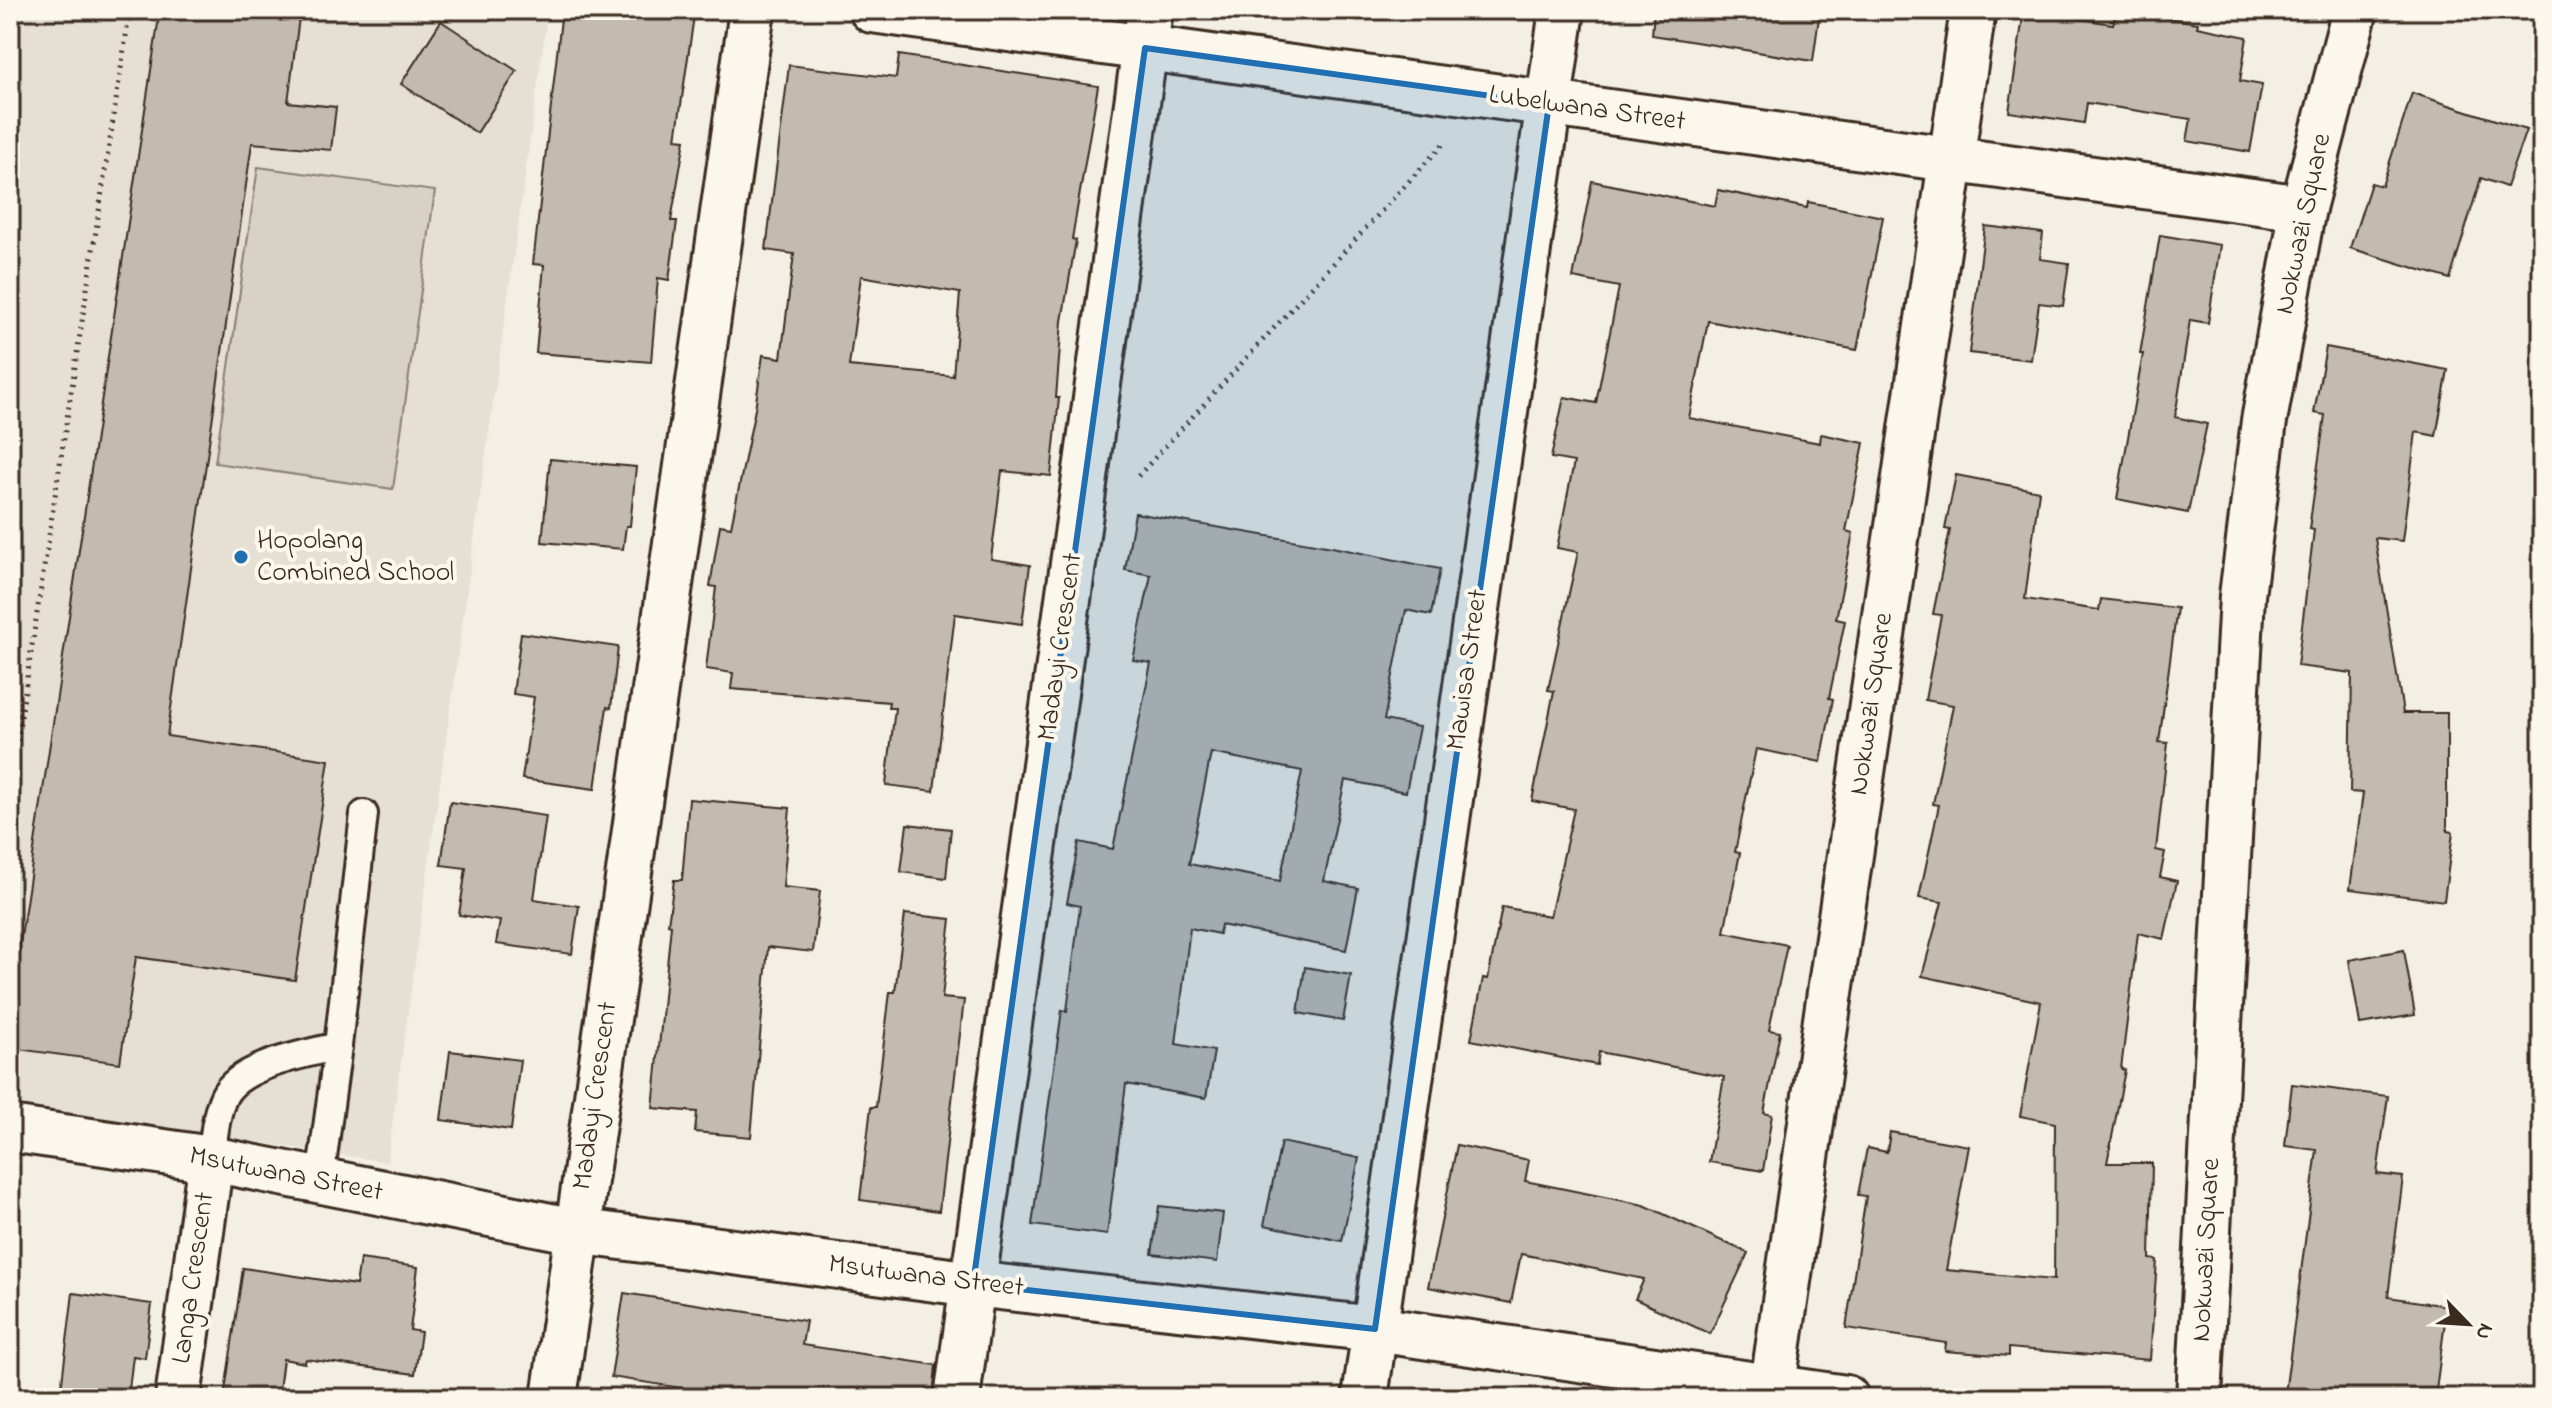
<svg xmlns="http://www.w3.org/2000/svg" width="2552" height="1408" viewBox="0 0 2552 1408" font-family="'Indie Flower',sans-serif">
<rect width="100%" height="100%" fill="#f3efe4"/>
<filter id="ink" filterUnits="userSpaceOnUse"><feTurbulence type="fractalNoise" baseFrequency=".0125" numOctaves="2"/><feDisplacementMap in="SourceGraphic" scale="16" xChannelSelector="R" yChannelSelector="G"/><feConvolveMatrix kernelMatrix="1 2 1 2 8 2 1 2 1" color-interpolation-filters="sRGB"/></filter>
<g filter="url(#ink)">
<path fill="#e5dfd4" d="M 10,10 L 548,10 L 387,1162 L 10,1104 Z"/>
<path fill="#d8d1c6" stroke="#8a7e72" stroke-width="2" d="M 258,167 L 435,191 L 393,489 L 215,463 Z"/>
<g fill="#c3bbb0" stroke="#3b2a1e" stroke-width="2" fill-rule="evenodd">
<path d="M 160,10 L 300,10 L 288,102 L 336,107 L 331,150 L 252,143 L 167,736 L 329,760 L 295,980 L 136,957 L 120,1063 L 10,1048 L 10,1010 Z"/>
<path d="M 562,10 L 651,10 L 694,16 L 676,139 L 685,140 L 671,221 L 677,221 L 669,280 L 658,278 L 651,362 L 536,353 L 544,265 L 533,264 Z"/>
<path d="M 1654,10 L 1820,10 L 1813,61 L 1652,35 Z"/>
<path d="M 2024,10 L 2113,24 L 2117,10 L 2198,23 L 2197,27 L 2247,37 L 2240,81 L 2262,85 L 2250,152 L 2187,141 L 2191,119 L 2087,103 L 2084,123 L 2009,112 Z"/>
<path d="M 441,21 L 517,71 L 477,133 L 401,84 Z"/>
<path d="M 899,55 L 1098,86 L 1072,239 L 1076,240 L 1062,321 L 1056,398 L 1059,398 L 1051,476 L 1002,471 L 991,559 L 1030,565 L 1022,624 L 955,614 L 934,791 L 886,785 L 895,708 L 888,708 L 889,702 L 731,689 L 733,673 L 706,669 L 716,587 L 710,586 L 720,525 L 731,527 L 755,409 L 763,355 L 781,358 L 794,254 L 766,250 L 789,65 L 896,78 ZM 861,276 L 960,293 L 953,376 L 849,366 Z"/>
<path d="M 2412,93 L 2526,130 L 2506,187 L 2481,178 L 2450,279 L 2350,248 L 2371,183 L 2382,186 Z"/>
<path d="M 1592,181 L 1715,206 L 1718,190 L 1807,208 L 1808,202 L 1883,217 L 1857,350 L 1708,321 L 1689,418 L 1820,443 L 1821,434 L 1864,443 L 1846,531 L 1853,533 L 1836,619 L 1845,621 L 1829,698 L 1833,699 L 1821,762 L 1756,749 L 1735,852 L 1740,853 L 1724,932 L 1787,945 L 1769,1030 L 1780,1032 L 1764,1113 L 1772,1115 L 1763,1171 L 1709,1162 L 1724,1077 L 1599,1052 L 1597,1065 L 1471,1040 L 1483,978 L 1488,979 L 1502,907 L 1550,916 L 1574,809 L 1532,801 L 1554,691 L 1548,690 L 1578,552 L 1557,548 L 1574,462 L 1551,458 L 1564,397 L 1596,403 L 1619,287 L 1573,278 Z"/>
<path d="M 1985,226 L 2043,233 L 2040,259 L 2069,263 L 2063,306 L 2039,303 L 2031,360 L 1969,353 Z"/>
<path d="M 2160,235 L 2220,245 L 2208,323 L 2190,320 L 2175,417 L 2207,424 L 2188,513 L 2117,499 L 2143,354 L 2140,354 Z"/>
<path d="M 2326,347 L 2448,370 L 2436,436 L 2416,432 L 2402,541 L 2375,538 L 2403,713 L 2447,713 L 2447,831 L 2453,832 L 2444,901 L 2350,889 L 2363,793 L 2350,792 L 2352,673 L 2297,666 L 2314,530 L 2309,529 L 2325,415 L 2314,413 Z"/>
<path d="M 550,459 L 636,467 L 630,526 L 626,526 L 623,549 L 542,542 Z"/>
<path d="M 1956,475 L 2039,491 L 2025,599 L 2099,610 L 2101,599 L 2177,608 L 2159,742 L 2168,743 L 2156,850 L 2165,852 L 2160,877 L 2177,881 L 2164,939 L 2138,933 L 2121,1069 L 2125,1070 L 2107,1163 L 2152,1163 L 2150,1259 L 2157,1260 L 2150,1360 L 2009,1348 L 2009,1356 L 1945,1351 L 1946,1343 L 1846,1328 L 1866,1196 L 1858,1195 L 1867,1148 L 1887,1152 L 1890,1132 L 1969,1146 L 1946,1270 L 2054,1280 L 2055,1123 L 2020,1116 L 2041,1002 L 1922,976 L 1942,902 L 1919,898 L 1939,805 L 1933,804 L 1953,705 L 1925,700 L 1941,615 L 1933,614 L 1950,530 L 1945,529 Z"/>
<path d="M 1135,513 L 1332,547 L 1440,569 L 1431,615 L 1406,610 L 1384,720 L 1419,727 L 1406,792 L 1345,780 L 1324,881 L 1358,888 L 1346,950 L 1221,925 L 1219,934 L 1190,928 L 1176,1044 L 1214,1051 L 1206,1098 L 1126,1084 L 1107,1235 L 1032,1225 L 1062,1010 L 1067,1011 L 1080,906 L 1067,903 L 1079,842 L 1113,849 L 1151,663 L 1133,660 L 1151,575 L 1125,570 ZM 1211,753 L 1302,771 L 1280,881 L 1189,864 Z"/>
<path d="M 521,633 L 618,647 L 611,708 L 607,707 L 595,789 L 522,779 L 534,697 L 513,694 Z"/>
<path d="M 689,799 L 790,808 L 783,887 L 820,891 L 813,952 L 768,947 L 751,1137 L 695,1132 L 697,1112 L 653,1108 L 671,925 L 668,924 L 674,880 L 682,880 Z"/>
<path d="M 450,802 L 546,816 L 534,899 L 579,906 L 572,954 L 496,944 L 500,921 L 459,915 L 466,868 L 441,865 Z"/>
<path d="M 907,824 L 951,829 L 946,878 L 901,872 Z"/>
<path d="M 905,914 L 951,919 L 942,998 L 964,1000 L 939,1211 L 860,1200 L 871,1107 L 876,1107 L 890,992 L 895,992 Z"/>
<path d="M 2404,950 L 2415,1015 L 2360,1024 L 2349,960 Z"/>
<path d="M 1305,967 L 1351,975 L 1343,1021 L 1298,1013 Z"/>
<path d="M 450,1051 L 520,1060 L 511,1130 L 441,1120 Z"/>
<path d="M 2292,1084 L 2388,1096 L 2377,1174 L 2403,1177 L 2388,1297 L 2447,1306 L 2435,1398 L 2315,1398 L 2285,1394 L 2317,1150 L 2285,1146 Z"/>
<path d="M 1281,1142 L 1359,1158 L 1342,1241 L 1264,1225 Z"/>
<path d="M 1457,1145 L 1529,1160 L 1525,1181 L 1644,1205 L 1748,1253 L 1710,1334 L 1635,1299 L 1644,1279 L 1521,1254 L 1511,1303 L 1428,1287 Z"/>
<path d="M 1159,1206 L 1223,1213 L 1217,1262 L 1152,1254 Z"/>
<path d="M 360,1259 L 418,1267 L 410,1330 L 421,1332 L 415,1374 L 306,1359 L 305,1363 L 283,1359 L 278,1398 L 224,1398 L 243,1268 L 356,1285 Z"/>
<path d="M 73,1293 L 152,1304 L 145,1358 L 133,1356 L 128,1398 L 60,1398 Z"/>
<path d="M 624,1293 L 806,1321 L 802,1345 L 936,1365 L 933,1398 L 842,1398 L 795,1391 L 794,1398 L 712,1398 L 713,1393 L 611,1377 Z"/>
</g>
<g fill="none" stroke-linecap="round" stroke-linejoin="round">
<defs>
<g id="lane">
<path d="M 211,1159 C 214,1139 215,1115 224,1096 C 239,1065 306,1054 338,1046 L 364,814"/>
<path d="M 320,1180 L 338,1046"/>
</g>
<g id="street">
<path d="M 872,10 L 2303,208"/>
<path d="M 10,1129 L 211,1159 L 576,1231 L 973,1284 L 1375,1329 L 1846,1398"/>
<path d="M 178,1398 L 211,1159"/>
<path d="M 554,1398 L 752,10"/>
<path d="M 957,1398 L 1150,10"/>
<path d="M 1365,1398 L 1562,10"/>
<path d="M 1771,1398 L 1973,10"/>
<path d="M 2199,1398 L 2242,596 L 2264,421 L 2303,208 L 2355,10"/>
</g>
</defs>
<use href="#lane" stroke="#3b2a1e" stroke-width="32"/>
<use href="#street" stroke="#3b2a1e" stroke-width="50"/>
<g stroke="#3b2a1e" stroke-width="5" stroke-dasharray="2 6" stroke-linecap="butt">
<path d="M 1138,476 L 1445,142"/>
<path d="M 10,788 L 130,10"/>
</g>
<use href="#lane" stroke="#fbf7ec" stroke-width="26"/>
<use href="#street" stroke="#fbf7ec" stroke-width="44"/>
</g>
</g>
<path fill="#1f6fb2" fill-opacity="0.2" stroke="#1f6fb2" stroke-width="6" stroke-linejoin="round" d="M 1145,48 L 1549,104 L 1375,1329 L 973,1284 Z"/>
<circle fill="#1f6fb2" stroke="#fbf7ec" stroke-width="3" cx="241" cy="557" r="8"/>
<g text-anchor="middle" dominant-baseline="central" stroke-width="8" stroke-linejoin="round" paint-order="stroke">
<g font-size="28" fill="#3b2a1e" stroke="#fbf7ec">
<text transform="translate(1587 109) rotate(8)">Lubelwana Street</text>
<text transform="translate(2304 224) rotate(-78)">Nokwazi Square</text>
<text transform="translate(1061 647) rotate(-82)">Madayi Crescent</text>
<text transform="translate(1468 670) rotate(-82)">Mawisa Street</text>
<text transform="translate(1872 704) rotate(-82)">Nokwazi Square</text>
<text transform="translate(596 1096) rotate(-82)">Madayi Crescent</text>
<text transform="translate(286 1175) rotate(11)">Msutwana Street</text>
<text transform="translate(2207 1250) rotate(-87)">Nokwazi Square</text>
<text transform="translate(926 1277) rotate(7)">Msutwana Street</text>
<text transform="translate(194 1278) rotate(-82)">Langa Crescent</text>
</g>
<g font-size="28" fill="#3b2a1e" stroke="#fbf7ec" text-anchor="start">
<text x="257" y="541">Hopolang<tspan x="257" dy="32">Combined School</tspan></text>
</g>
</g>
<rect width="2552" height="1408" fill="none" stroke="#fbf7ec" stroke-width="40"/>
<rect x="20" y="20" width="2512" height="1368" fill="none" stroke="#3b2a1e" stroke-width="3" filter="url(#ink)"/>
<g transform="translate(2468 1324) rotate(115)" stroke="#fbf7ec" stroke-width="6" paint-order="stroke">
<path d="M0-6L14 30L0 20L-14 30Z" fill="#3b2a1e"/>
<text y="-12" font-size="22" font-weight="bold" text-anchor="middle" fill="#3b2a1e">N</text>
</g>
</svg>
